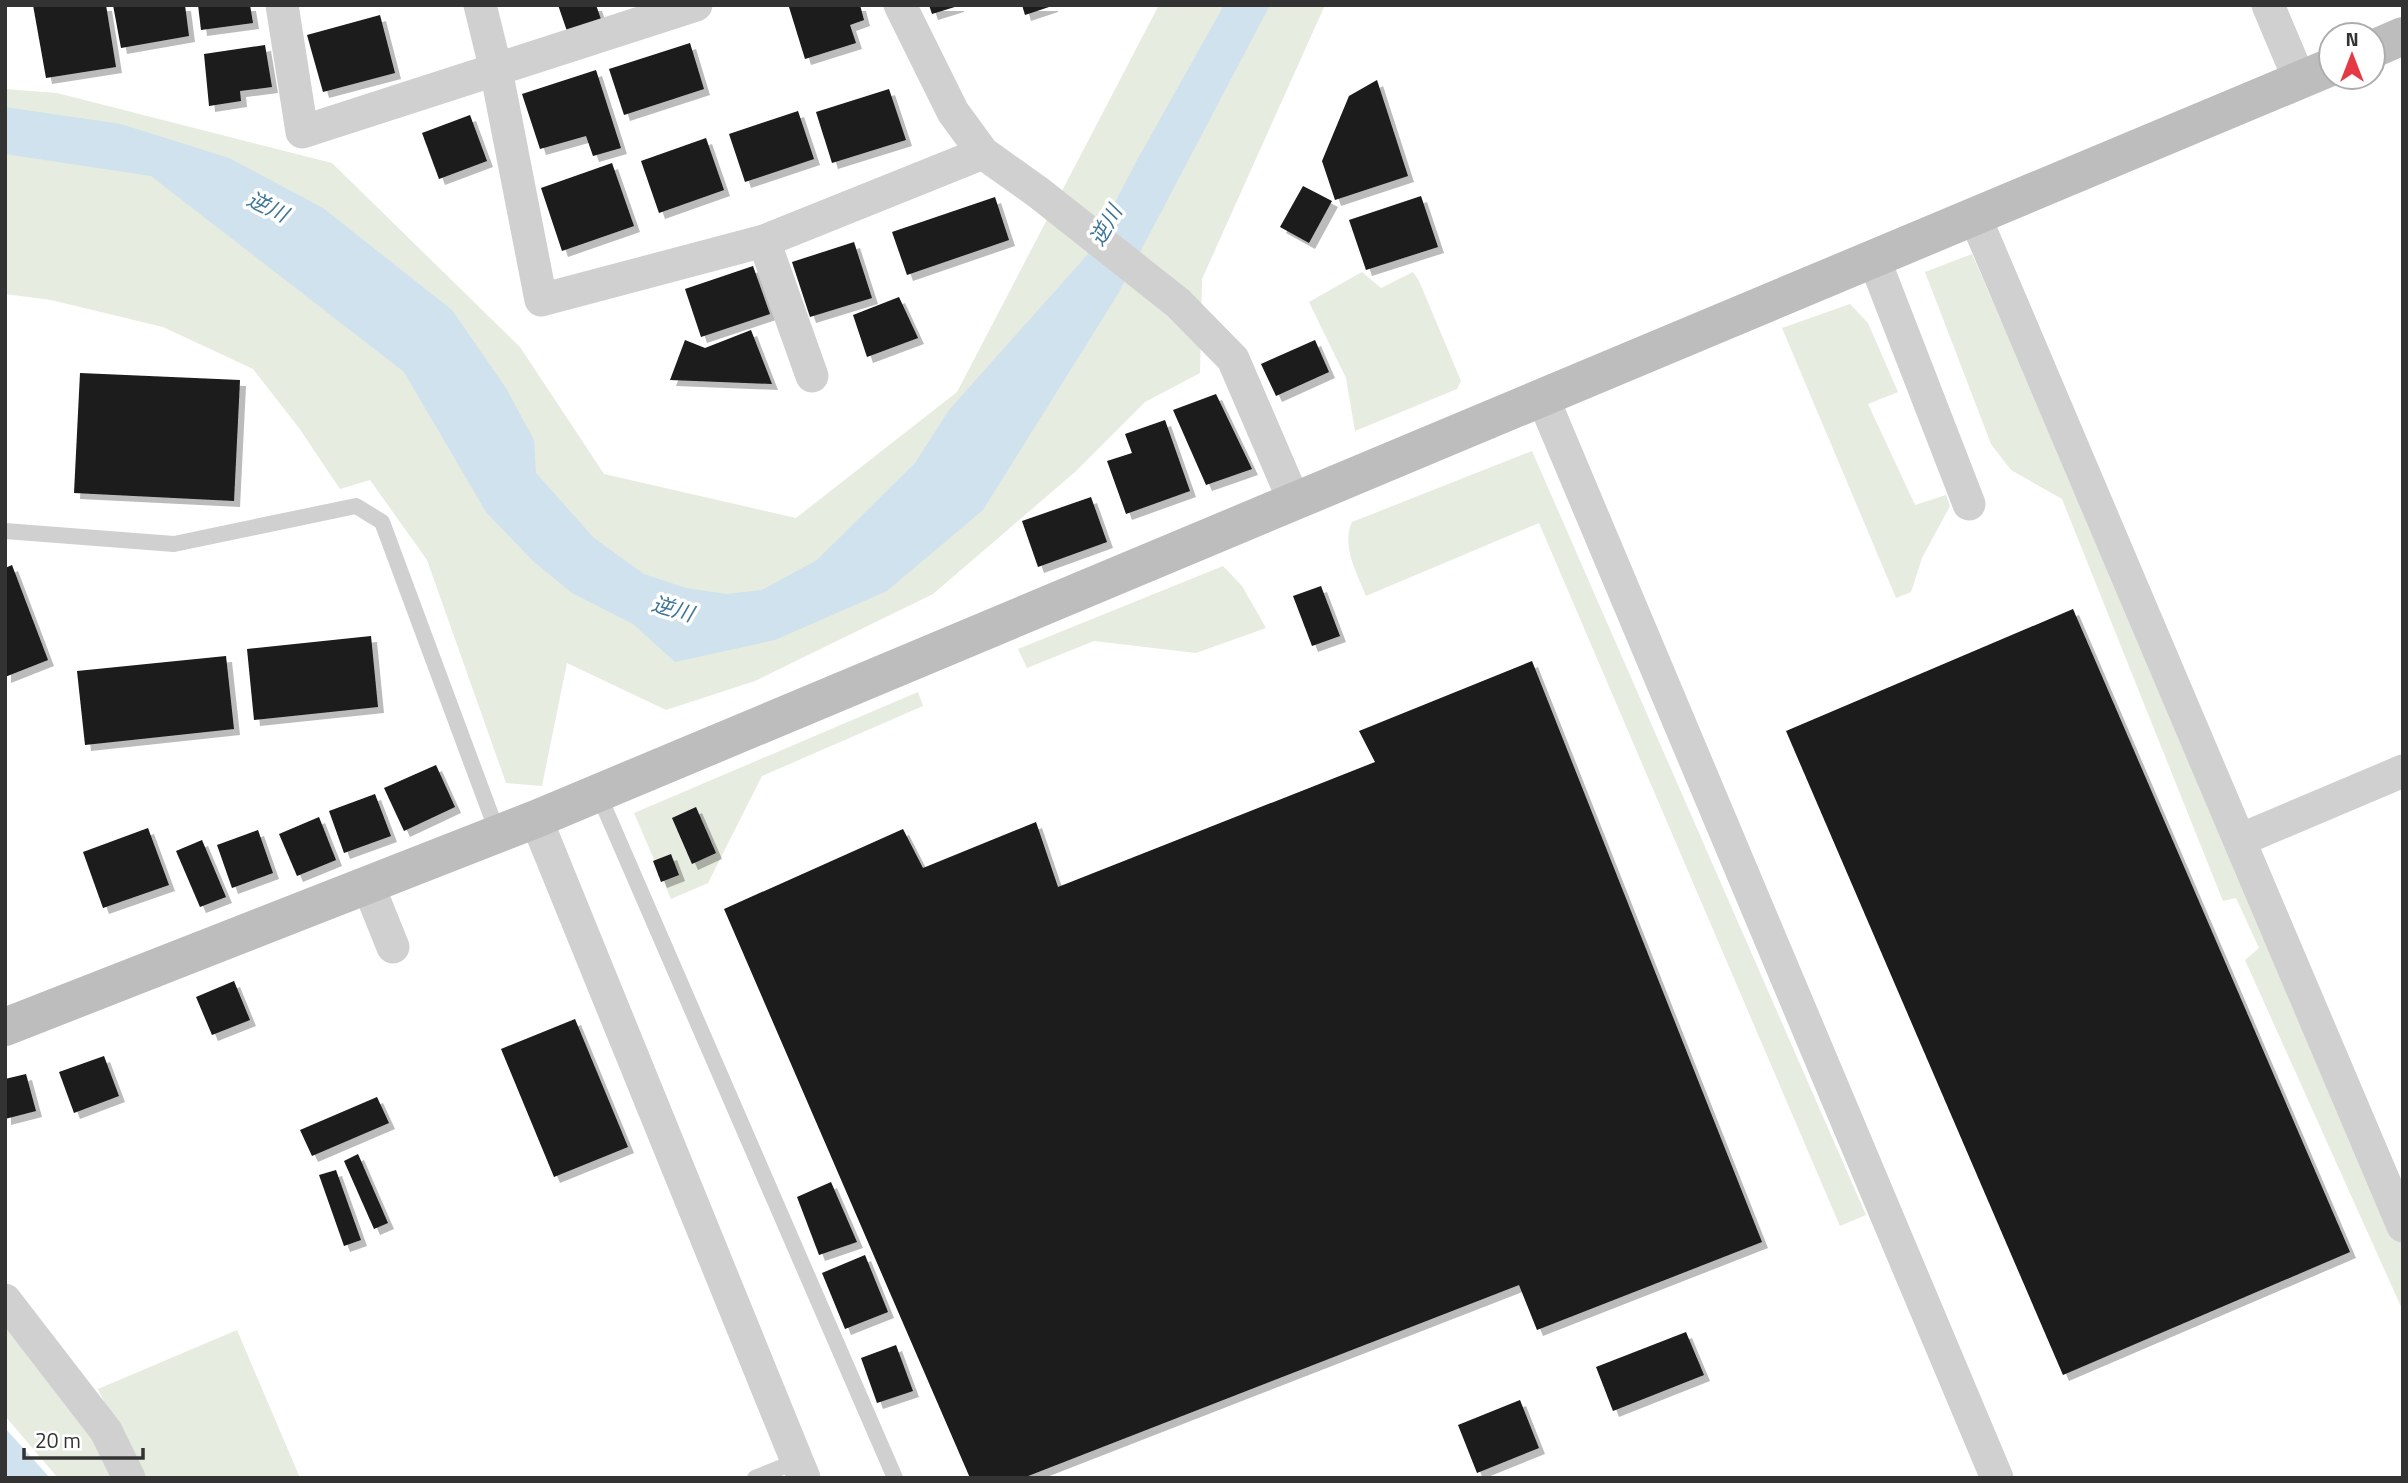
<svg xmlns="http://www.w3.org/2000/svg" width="2408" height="1483" viewBox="0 0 2408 1483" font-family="'Titillium Web','Noto Sans JP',sans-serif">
<defs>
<filter id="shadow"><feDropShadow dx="6" dy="6" stdDeviation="0" flood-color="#0004"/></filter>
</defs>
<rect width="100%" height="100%" fill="#fff"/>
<g fill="#e6ecdf">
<path d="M 1159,5 L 1325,5 L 1202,279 L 1200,373 L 1145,402 L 1075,472 L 933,594 L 755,681 L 666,710 L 567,663 L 542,786 L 506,783 L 427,560 L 370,480 L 340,489 L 299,428 L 253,369 L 163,327 L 51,300 L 5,294 L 5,89 L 57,93 L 332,163 L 520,347 L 604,474 L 796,518 L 957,392 Z"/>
<path d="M 1972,254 L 2403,1237 L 2403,1311 L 2245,960 L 2259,948 L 2236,898 L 2223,901 L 2062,499 L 2011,470 L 1991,444 L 1925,272 Z"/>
<path d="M 1362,272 L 1381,288 L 1413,272 L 1419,281 L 1461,381 L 1457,389 L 1355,431 L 1346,378 L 1309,302 Z"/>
<path d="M 1850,304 L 1868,323 L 1898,392 L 1868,404 L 1915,505 L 1946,495 L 1950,506 L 1922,558 L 1911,592 L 1896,598 L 1782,328 Z"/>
<path d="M 1532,451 L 1866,1215 L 1840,1226 L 1539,523 L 1366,596 C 1357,573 1341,546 1352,522 Z"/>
<path d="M 1223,566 L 1242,586 L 1266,628 L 1196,653 L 1094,641 L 1027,668 L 1018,649 Z"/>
<path d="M 918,692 L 923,706 L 762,776 L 708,883 L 671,899 L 634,813 Z"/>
<path d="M 5,1312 L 123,1478 L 58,1478 L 5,1416 Z"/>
<path d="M 237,1330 L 300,1478 L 139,1478 L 98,1389 Z"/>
</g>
<g fill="#cfe2ee">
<path d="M 1224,5 L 1270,5 L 1118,294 L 983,510 L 887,591 L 775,640 L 675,662 L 633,624 L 572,593 L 533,561 L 486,512 L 404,372 L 151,176 L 5,154 L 5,107 L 121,124 L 229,158 L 323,208 L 452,310 L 506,388 L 534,440 L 536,473 L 594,538 L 644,574 L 686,588 L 726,594 L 762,590 L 817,560 L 915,463 L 949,410 L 1088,254 L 1136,162 Z"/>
<path d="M 5,1428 L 50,1478 L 5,1478 Z"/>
</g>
<g fill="#1a1a1a" filter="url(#shadow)">
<path d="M 33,5 L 106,5 L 116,67 L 46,78 Z"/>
<path d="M 113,5 L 185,5 L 189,36 L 121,48 Z"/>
<path d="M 198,5 L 250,5 L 253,23 L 201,30 Z"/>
<path d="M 558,5 L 596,5 L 602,22 L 568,34 Z"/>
<path d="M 795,5 L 860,5 L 864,20 L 850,25 L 856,43 L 805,59 L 789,7 Z"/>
<path d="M 929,5 L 958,5 L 958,6 L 932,14 Z"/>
<path d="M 1022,5 L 1052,5 L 1052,6 L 1025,15 Z"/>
<path d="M 380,15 L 395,73 L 323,92 L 307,35 Z"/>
<path d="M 690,43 L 704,89 L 624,115 L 609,69 Z"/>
<path d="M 265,45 L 272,87 L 240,91 L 241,101 L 209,106 L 204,54 Z"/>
<path d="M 596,70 L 621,148 L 593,156 L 586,136 L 540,149 L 522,94 Z"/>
<path d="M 1377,80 L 1408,176 L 1335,200 L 1322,161 L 1349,96 Z"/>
<path d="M 889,89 L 906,140 L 832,163 L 816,112 Z"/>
<path d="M 798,111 L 814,159 L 745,182 L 729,134 Z"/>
<path d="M 470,115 L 487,161 L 439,179 L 422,133 Z"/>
<path d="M 706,138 L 724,190 L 659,213 L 641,161 Z"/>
<path d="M 612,163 L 634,226 L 562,251 L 541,188 Z"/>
<path d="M 1303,186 L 1332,201 L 1309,243 L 1280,227 Z"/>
<path d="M 1421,196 L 1438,247 L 1366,270 L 1349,220 Z"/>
<path d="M 995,197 L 1009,240 L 907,275 L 892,232 Z"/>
<path d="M 854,242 L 872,298 L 810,317 L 792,262 Z"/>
<path d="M 753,266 L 770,314 L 701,337 L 685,289 Z"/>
<path d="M 899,297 L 918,338 L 867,357 L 853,315 Z"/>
<path d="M 751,330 L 772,384 L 670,380 L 685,340 L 705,348 Z"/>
<path d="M 1315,340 L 1329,372 L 1276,396 L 1261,364 Z"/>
<path d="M 80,373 L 240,380 L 234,501 L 74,493 Z"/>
<path d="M 1216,394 L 1252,469 L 1206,485 L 1173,410 Z"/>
<path d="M 1165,420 L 1190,491 L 1126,514 L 1107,461 L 1132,453 L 1125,434 Z"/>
<path d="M 1091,497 L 1107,542 L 1038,567 L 1022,521 Z"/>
<path d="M 12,565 L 48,660 L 5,677 L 5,568 Z"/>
<path d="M 1321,586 L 1340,636 L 1312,646 L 1293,596 Z"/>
<path d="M 2073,609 L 2350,1252 L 2063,1375 L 1786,731 Z"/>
<path d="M 371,636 L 378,707 L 254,720 L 247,649 Z"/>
<path d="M 226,656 L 234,729 L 85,745 L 77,671 Z"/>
<path d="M 1532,661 L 1762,1242 L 1537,1330 L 1519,1285 L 1023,1478 L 970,1478 L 724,909 L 903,829 L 923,868 L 1036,822 L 1058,887 L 1375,762 L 1359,731 Z"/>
<path d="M 436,765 L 455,807 L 404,831 L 384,788 Z"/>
<path d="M 375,794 L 391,836 L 344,853 L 329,811 Z"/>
<path d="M 696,807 L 716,853 L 692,864 L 672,818 Z"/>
<path d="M 319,817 L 336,860 L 297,876 L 279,834 Z"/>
<path d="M 148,828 L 169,885 L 103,908 L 83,852 Z"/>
<path d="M 258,830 L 273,873 L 232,888 L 217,845 Z"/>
<path d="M 202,840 L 226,897 L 200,907 L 176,851 Z"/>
<path d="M 671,854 L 679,875 L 661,882 L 653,861 Z"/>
<path d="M 234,981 L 250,1020 L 212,1035 L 196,997 Z"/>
<path d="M 575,1019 L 628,1147 L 554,1177 L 501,1049 Z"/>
<path d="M 104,1056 L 119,1096 L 74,1113 L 59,1072 Z"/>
<path d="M 26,1074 L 36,1111 L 5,1119 L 5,1079 Z"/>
<path d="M 377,1097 L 389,1123 L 312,1156 L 300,1130 Z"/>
<path d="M 358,1154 L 388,1223 L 374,1229 L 344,1161 Z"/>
<path d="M 336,1170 L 361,1240 L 344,1246 L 319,1175 Z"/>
<path d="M 831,1182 L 857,1242 L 819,1255 L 797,1197 Z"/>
<path d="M 865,1255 L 888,1312 L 845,1329 L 822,1273 Z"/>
<path d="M 1686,1332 L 1704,1375 L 1613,1411 L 1596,1367 Z"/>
<path d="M 896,1345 L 913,1391 L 877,1403 L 861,1358 Z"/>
<path d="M 1520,1400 L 1539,1448 L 1477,1473 L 1458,1425 Z"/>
</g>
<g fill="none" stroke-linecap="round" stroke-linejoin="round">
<g stroke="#d0d0d0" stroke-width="16">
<path d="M 5,531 L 174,544 L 356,506 L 382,522 L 498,834"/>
<path d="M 598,793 L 895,1478"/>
<path d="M 755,1478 L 797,1461"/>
</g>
<g stroke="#d0d0d0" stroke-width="33">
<path d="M 282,5 L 302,132 L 696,5"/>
<path d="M 480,5 L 496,70 L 541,300 L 764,241 L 983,153"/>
<path d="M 900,5 L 953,112 L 983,153 L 1039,193 L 1178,303 L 1233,359 L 1294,501"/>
<path d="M 2268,5 L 2300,81"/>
<path d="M 1975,217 L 2403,1226"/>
<path d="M 764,241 L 812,376"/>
<path d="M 1874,259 L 1969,504"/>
<path d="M 1542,396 L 1997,1478"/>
<path d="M 536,819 L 804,1478"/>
<path d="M 2240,840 L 2403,771"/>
<path d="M 368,885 L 393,947"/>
<path d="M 5,1300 L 106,1431 L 129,1478"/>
</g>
<g stroke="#bdbdbd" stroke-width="38">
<path d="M 2373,49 L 2403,36"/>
<path d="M 5,1027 L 536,819 L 2331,67"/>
</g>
</g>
<g text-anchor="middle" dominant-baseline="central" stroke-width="7" stroke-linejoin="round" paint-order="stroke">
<g font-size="21" font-style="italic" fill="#3f7597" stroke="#fff">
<text transform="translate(268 206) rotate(26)">逆川</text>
<text transform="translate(1105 225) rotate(-60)">逆川</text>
<text transform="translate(673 608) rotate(16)">逆川</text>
</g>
</g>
<rect width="2408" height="1483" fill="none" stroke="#333333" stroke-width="14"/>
<g transform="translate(2352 56)"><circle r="33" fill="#ffffff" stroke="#adadad" stroke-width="2"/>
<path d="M0-5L12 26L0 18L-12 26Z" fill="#e63946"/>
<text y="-10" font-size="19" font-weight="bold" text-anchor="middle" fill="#333333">N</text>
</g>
<path d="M24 1448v10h119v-10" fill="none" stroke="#333333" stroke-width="3.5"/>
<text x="35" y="1448" font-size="21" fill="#333333" stroke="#ffffff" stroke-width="5" paint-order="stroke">20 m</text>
</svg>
